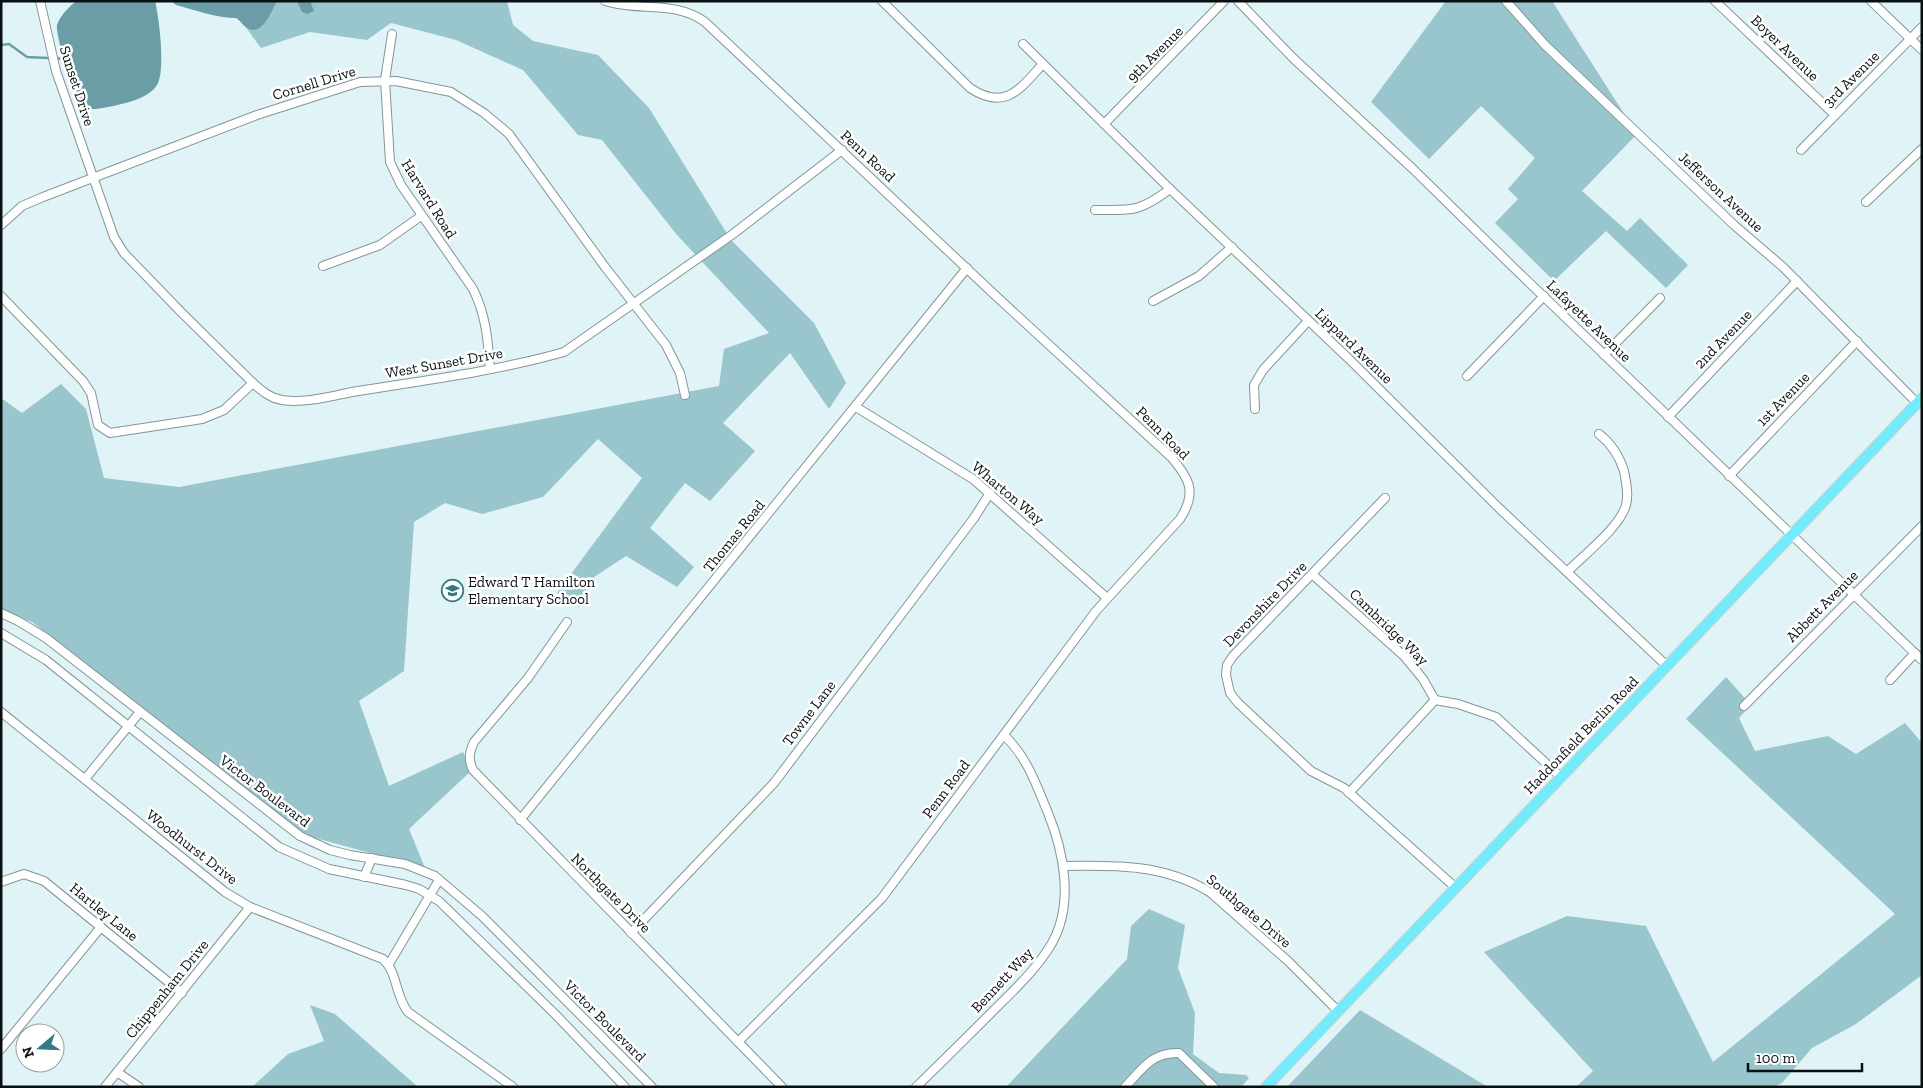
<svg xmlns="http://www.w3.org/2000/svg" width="1923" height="1088" viewBox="0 0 1923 1088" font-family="'Zilla Slab',serif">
<rect width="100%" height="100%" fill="#e0f4f7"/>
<g fill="#99c5cc">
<path d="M 255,1 L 507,1 L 513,25 L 533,41 L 598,55 L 649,108 L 731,240 L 814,323 L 846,383 L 829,409 L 790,353 L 723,423 L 755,451 L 710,501 L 685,483 L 650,528 L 694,567 L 677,587 L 626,556 L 594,577 L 580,607 L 557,593 L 642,478 L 598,439 L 543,497 L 482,514 L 445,503 L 414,522 L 404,671 L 359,701 L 389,786 L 463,752 L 471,771 L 409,829 L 425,868 L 297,833 L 32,622 L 1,611 L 1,398 L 22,413 L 61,384 L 86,409 L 104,478 L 179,487 L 719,386 L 724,349 L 769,333 L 677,235 L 602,140 L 578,135 L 523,70 L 456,40 L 391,23 L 367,40 L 310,32 L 261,48 L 245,26 Z"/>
<path d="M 1446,1 L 1552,1 L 1637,134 L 1582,191 L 1627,231 L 1640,218 L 1688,265 L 1666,288 L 1606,231 L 1554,281 L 1495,223 L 1518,199 L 1508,189 L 1535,158 L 1481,106 L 1429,159 L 1371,102 Z"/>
<path d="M 1726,677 L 1751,705 L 1739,718 L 1755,751 L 1828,736 L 1856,754 L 1905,723 L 1922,743 L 1922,975 L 1856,1024 L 1812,1048 L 1782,1083 L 1774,1087 L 1576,1087 L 1593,1071 L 1484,952 L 1567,916 L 1646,926 L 1713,1062 L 1895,914 L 1686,719 Z"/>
<path d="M 1149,909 L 1185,925 L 1178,968 L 1195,1013 L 1193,1054 L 1219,1073 L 1246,1075 L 1249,1078 L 1241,1087 L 1006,1087 L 1127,959 L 1131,926 Z"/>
<path d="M 310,1005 L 335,1014 L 418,1087 L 252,1087 L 288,1054 L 324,1041 Z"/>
<path d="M 1360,1010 L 1488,1087 L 1287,1087 Z"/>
</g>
<g fill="#6b9da6">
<path d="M 77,1 L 155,1 C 159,16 166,72 157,85 C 149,98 127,103 113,106 C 102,108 90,112 80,106 C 74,98 55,33 57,25 C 60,16 69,6 77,1 Z"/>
<path d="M 171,1 L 277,1 C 272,10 263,35 249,29 C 244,27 241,21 236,18 C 217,18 195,10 176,5 Z"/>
<path d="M 297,1 L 310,1 L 314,11 L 307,14 L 302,12 Z"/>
</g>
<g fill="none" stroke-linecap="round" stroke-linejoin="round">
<path stroke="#6b9da6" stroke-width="2.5" d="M 1,45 L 9,44 L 27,57 L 67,59"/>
<defs>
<g id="minor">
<path d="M 40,1 L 56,71 L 114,237 L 124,253 L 181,312 L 253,383 C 262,391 270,398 282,400 C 306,404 335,395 358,391 C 427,380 497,371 564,352 L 733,234 L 842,150"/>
<path d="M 605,1 C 638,12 676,0 705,22 L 997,297 L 1171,457 C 1190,479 1197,493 1180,519 L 1096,611 L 882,898 L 738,1042"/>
<path d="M 882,1 L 970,88 C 1005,111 1019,90 1042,65"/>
<path d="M 1238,1 L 1293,58 L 1412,168 L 1514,268 L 1922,660"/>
<path d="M 1506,1 L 1545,45 L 1734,225 L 1783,267 L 1917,403"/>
<path d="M 1715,1 L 1835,115"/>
<path d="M 1871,1 L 1922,50"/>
<path d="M 392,34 L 385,80 L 390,162 L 401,185 L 473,289 C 486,315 488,340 490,369"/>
<path d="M 1023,44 L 1170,189 L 1348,358 L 1500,509 L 1667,666"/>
<path d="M 1104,124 L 1224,1"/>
<path d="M 1801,150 L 1922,27"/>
<path d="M 1866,202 L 1922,149"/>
<path d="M 1095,210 C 1132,210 1138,213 1170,189"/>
<path d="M 1,225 L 22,206 L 43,197 L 257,115 L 360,82 L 396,81 L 451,92 L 484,113 L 509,134 L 605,267 L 666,345 L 680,373 L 685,395"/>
<path d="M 323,266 L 380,245 L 421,216"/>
<path d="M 1,296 L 83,381 L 91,393 L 98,425 L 110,433 L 202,419 L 224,410 L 253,383"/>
<path d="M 1153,301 L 1199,276 L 1232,247"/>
<path d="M 1604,355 L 1660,298"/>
<path d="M 1467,376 L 1544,296"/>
<path d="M 856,407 L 973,479 L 1107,598"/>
<path d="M 1255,409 L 1254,385 L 1263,370 L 1308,321"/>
<path d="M 1668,417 L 1797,281"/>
<path d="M 1729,476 L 1857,341"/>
<path d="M 1385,498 L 1233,656 L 1227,665 L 1226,675 L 1230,693 L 1238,703 L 1311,771 L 1344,788 L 1456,888"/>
<path d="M 1568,571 C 1584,555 1620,527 1626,505 C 1629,495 1626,482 1624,471 C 1619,455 1612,444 1599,434"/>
<path d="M 1313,575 L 1404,656 L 1423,679 L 1435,700"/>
<path d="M 1,613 L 18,621 L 46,638 L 300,836 L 330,850 L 350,855 L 405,864 L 435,876 L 482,916 L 652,1087"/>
<path d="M 567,622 L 528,678 L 474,742 C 469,753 468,759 473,770 L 782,1087"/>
<path d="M 1,633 L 46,660 L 279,847 L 329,869 L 406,885 L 419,889 L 439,901 L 555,1014 L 625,1087"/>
<path d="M 1890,680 L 1915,653"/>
<path d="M 1435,700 L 1458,704 L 1496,717 L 1561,777"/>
<path d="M 1744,706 L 1922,526"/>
<path d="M 1,712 L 225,892 L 250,907 L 383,959 C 398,973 395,996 408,1012 L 513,1087"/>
<path d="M 85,779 L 140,712"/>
<path d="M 1349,793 L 1435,700"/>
<path d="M 520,820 L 967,268"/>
<path d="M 1064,866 C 1115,865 1166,864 1211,893 L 1288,961 L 1338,1011"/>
<path d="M 364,877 L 372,858"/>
<path d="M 1,882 L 24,874 L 44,881 L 182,993"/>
<path d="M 631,933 L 774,783 L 974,518 L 990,493"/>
<path d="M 389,964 L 439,880"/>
<path d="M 1,1049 L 101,927"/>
<path d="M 117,1072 L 139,1087"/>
<path d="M 105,1087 L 250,907"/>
<path d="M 916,1087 C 942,1062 967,1037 992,1012 C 1014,990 1037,969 1052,943 C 1074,904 1064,852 1048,813 C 1036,784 1027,757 1004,735"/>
<path d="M 1125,1087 C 1142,1069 1152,1052 1179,1053 L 1214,1087"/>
</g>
<path id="major" d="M 1266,1087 L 1922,398"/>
</defs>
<use href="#minor" stroke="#849598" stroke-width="10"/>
<use href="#major" stroke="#d3d4d4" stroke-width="12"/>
<use href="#minor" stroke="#fff" stroke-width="8"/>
<use href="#major" stroke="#73ebfa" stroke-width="10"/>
</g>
<defs>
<symbol id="school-ring" viewBox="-11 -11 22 22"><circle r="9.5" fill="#fff" stroke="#337a85" stroke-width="1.5"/><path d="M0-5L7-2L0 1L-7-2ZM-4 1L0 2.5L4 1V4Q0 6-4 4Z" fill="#337a85"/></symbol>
</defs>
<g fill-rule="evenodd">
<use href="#school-ring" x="440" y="578" width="25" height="25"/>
</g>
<g text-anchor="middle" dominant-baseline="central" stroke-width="5" stroke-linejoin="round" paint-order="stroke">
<g font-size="15" fill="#091011" stroke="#fff">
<text transform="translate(1785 48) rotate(44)">Boyer Avenue</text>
<text transform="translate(1155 54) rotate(-45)">9th Avenue</text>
<text transform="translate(1851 79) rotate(-45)">3rd Avenue</text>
<text transform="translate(314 83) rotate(-17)">Cornell Drive</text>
<text transform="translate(77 86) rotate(72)">Sunset Drive</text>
<text transform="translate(868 156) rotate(43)">Penn Road</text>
<text transform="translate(1721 192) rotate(43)">Jefferson Avenue</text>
<text transform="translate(429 199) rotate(58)">Harvard Road</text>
<text transform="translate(1589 321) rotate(44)">Lafayette Avenue</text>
<text transform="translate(1723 339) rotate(-46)">2nd Avenue</text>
<text transform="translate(1354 346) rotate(44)">Lippard Avenue</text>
<text transform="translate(444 363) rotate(-10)">West Sunset Drive</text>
<text transform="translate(1783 399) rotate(-46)">1st Avenue</text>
<text transform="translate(1163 433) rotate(45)">Penn Road</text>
<text transform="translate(1008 493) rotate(40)">Wharton Way</text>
<text transform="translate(734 536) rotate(-51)">Thomas Road</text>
<text transform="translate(1265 604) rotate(-46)">Devonshire Drive</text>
<text transform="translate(1822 606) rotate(-45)">Abbett Avenue</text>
<text transform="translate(1389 627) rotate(44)">Cambridge Way</text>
<text transform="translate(809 713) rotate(-53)">Towne Lane</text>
<text transform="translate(1581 735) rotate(-46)">Haddonfield Berlin Road</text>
<text transform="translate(946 789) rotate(-53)">Penn Road</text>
<text transform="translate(265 791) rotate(37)">Victor Boulevard</text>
<text transform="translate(192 847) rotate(38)">Woodhurst Drive</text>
<text transform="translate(611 893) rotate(45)">Northgate Drive</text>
<text transform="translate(1249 911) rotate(40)">Southgate Drive</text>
<text transform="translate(104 912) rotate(39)">Hartley Lane</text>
<text transform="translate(1002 980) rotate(-47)">Bennett Way</text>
<text transform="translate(167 989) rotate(-51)">Chippenham Drive</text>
<text transform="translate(605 1021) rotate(45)">Victor Boulevard</text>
</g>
<g font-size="15" fill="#091011" stroke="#fff" text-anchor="start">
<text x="468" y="582">Edward T Hamilton<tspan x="468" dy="17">Elementary School</tspan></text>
</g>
</g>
<rect width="1923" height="1088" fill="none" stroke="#091011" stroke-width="5"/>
<g transform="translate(40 1048) rotate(251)"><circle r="24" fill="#ffffff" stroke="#9d9fa0"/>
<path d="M0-4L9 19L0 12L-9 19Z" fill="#337a85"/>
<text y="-8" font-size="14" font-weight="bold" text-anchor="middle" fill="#091011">N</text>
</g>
<path d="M1748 1063v8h114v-8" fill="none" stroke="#091011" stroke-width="2.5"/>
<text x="1756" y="1063" font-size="15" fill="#091011" stroke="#ffffff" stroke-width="4" paint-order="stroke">100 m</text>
</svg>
